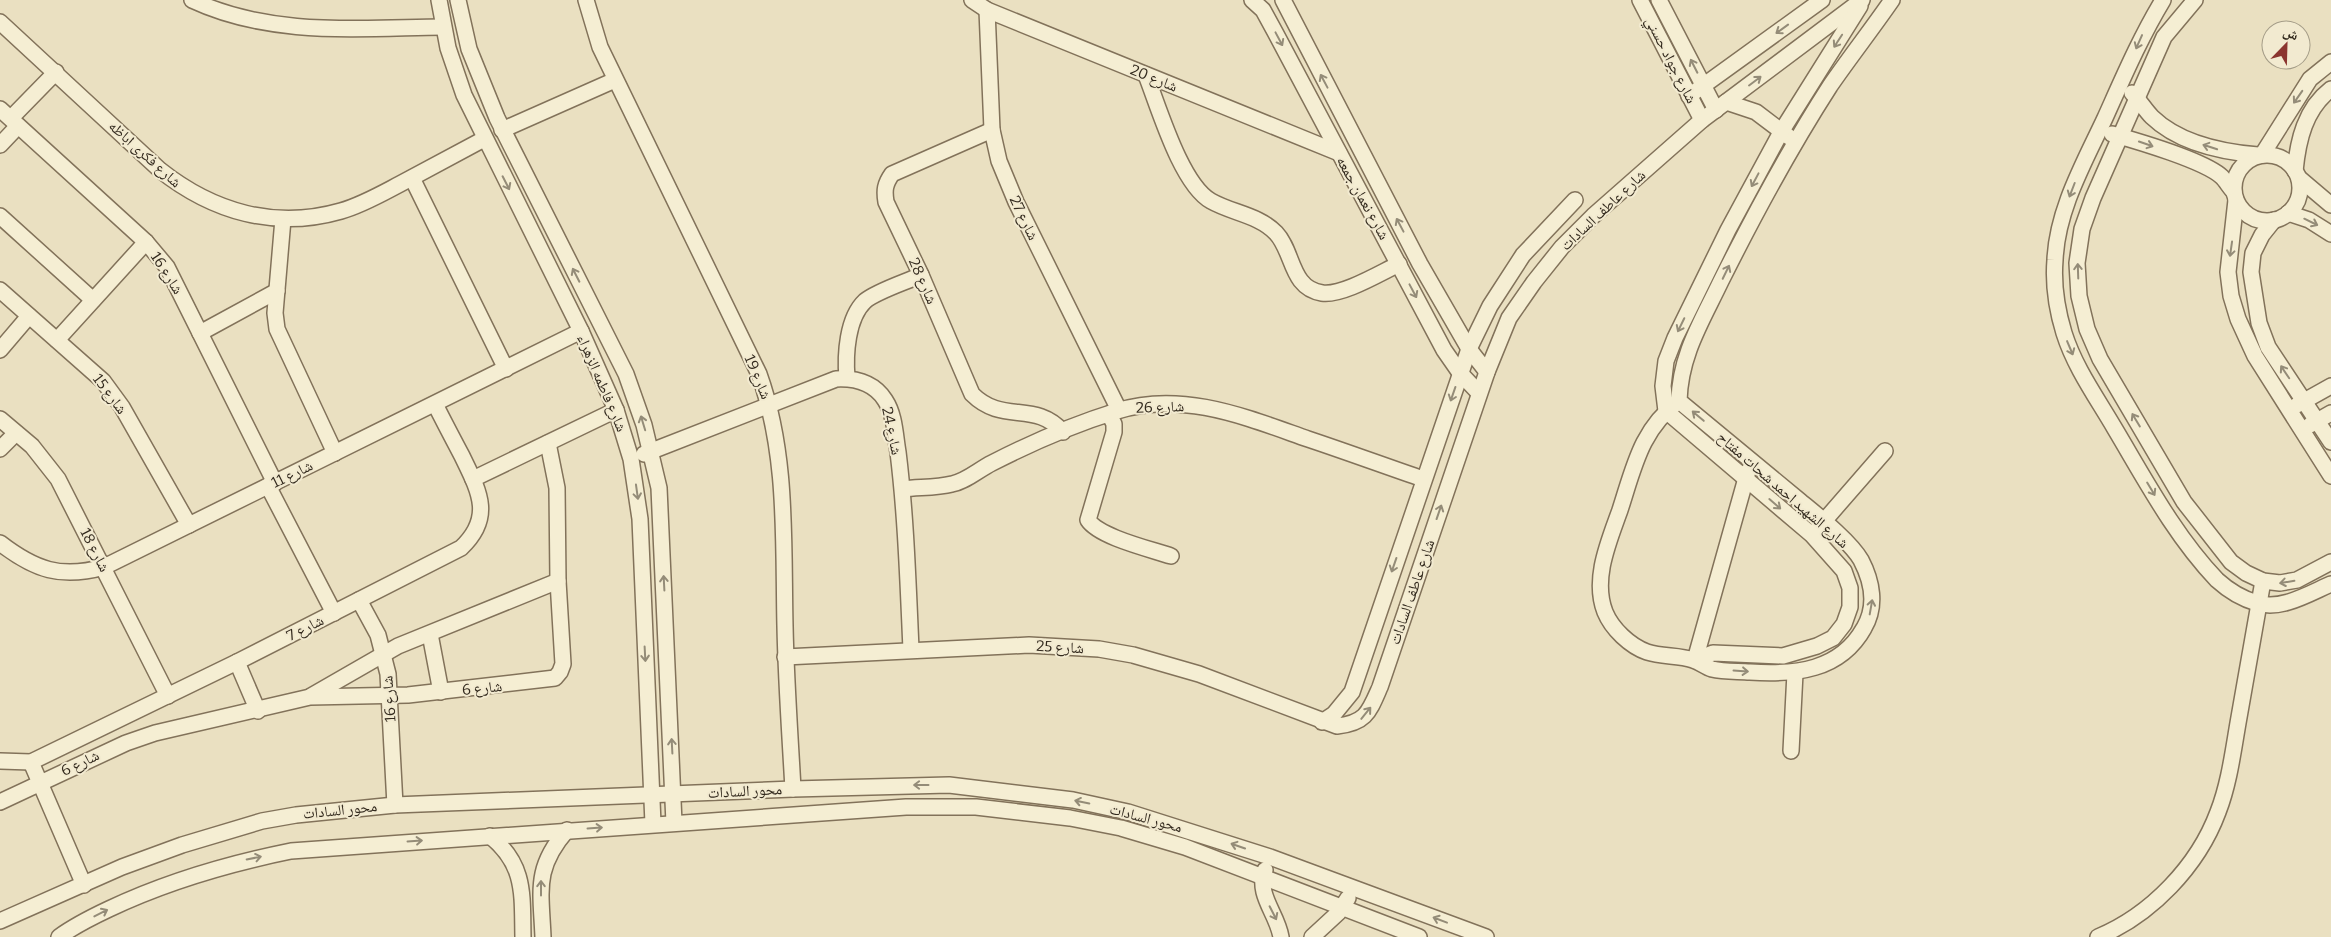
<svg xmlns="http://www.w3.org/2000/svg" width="2331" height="937" viewBox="0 0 2331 937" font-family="Bitter,'Noto Naskh Arabic',serif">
<rect width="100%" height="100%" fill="#eae0c1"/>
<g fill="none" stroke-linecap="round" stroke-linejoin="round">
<defs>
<g id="minor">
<path d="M 192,0 C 271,37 358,28 443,27"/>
<path d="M 439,0 L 448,48 L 464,95 L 581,331 L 616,410 L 631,459 L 640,519 L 653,824"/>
<path d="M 458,0 L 469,49 L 497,118 L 626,374 L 644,425 L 659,488 L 674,823"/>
<path d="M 586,0 L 600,47 L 759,374 C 788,455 783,541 785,626 C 786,680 790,735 793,789"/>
<path d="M 972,0 L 987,10 L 1339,153"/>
<path d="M 1252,0 L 1263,10 L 1275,32 L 1444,350 L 1460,373 L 1479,393"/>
<path d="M 1283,0 L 1420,264 L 1469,349 L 1487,372"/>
<path d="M 1640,0 L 1702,120"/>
<path d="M 1659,0 L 1716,110"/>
<path d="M 2163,0 C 2140,38 2123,78 2105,118 C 2084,163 2057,210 2055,260 C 2053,284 2057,310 2064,333 C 2075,368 2097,398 2115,429 C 2146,481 2175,536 2217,580 C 2228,590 2243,599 2257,603 C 2281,611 2310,593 2331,584"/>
<path d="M 2195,0 L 2164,37 L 2093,198 L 2082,229 L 2077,263 L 2079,296 L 2087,329 L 2100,359 L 2184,502 L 2231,562 L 2246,573 L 2263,581 L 2280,583 L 2297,580 L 2331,562"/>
<path d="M 987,10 L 992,130 L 999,161 L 1016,202 L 1119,410"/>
<path d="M 0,22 L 160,170 C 213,212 275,230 341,211 C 362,205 381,194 400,184 C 428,169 456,154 484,139"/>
<path d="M 1146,75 C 1159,108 1181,184 1211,201 C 1232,213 1259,215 1276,233 C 1294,252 1290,288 1322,293 C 1342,296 1380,273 1399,264"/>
<path d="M 2132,93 C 2140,101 2145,110 2152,117 C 2180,144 2222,152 2258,155"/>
<path d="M 1689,96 L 1822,0"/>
<path d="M 1726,102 L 1756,112 L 1789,137"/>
<path d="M 0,109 L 146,242 L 167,267 L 275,483"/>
<path d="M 11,118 L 56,72"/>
<path d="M 502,130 L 615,80"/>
<path d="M 992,130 L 892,174 C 885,184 884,190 886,202 L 921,275 L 972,394 C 1003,425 1035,400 1063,432"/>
<path d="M 2112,134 C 2137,141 2205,161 2222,177 C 2226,181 2230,188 2234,192"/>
<path d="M 0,145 L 18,126"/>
<circle cx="2267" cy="188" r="33"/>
<path d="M 2262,155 L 2310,79 L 2331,62"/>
<path d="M 2295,171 C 2298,140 2305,109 2331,89"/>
<path d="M 412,178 L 506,369"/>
<path d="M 2299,178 L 2331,205"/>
<path d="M 2236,200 L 2228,272 L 2231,296 L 2238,319 L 2255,356 L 2331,476"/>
<path d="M 2288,213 L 2309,220 L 2331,234"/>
<path d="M 0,216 L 93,300"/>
<path d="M 283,219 L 275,313 L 277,329 L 335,453"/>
<path d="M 2274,220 L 2262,235 L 2253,253 L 2251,272 L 2259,323 L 2268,347 L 2331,442"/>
<path d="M 0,290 L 103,381 L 122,407 L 189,525"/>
<path d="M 200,333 L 277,291"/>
<path d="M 57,340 L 146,242"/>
<path d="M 0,350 L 29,316"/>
<path d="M 847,378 C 845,355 847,318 865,301 C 877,291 906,282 921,275"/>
<path d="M 1679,401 C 1641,429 1634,467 1620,510 C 1609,541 1592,579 1605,612 C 1612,629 1630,646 1647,652 C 1662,657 1679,655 1693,660 C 1700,662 1705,667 1712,669 C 1724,672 1738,671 1750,672 C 1795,675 1840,671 1864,628 C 1877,606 1872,581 1861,560 C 1850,541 1817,515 1800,501 C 1760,468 1719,434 1679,401 C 1680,355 1702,321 1721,281 C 1754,215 1790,148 1830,86 C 1850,57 1872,29 1892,0"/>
<path d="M 2297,405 L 2331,386"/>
<path d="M 1109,414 L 1114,424 L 1114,432 L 1088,520 C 1099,537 1150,549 1171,556"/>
<path d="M 0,419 L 32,446 L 58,479 L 168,696"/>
<path d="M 2310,425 L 2331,413"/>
<path d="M 0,449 L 16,433"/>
<path d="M 644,454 L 836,379 C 855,378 874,383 885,400 C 895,415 895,435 898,452 C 906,517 908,584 911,649"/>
<path d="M 473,479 L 616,410"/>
<path d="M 268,486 L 334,613"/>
<path d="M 903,489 C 919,487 936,488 952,484 C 967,481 978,470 992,463 C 1031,443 1075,424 1117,411 C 1182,390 1248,418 1308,439 C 1347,452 1385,466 1423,479"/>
<path d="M 1818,528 L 1885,451"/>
<path d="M 0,543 C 35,570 61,579 104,567 L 581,331"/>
<path d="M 359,600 L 378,635 L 388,674 L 395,805"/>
<path d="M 430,634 L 441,692"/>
<path d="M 785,657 L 1029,645 L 1099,649 L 1133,655 L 1199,674 L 1337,726 C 1366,723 1369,712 1380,687 L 1487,372 L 1509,318 L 1534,282 L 1562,247 L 1593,216 L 1702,120 L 1862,0"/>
<path d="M 1695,660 L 1713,653 L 1783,656 L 1817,646 L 1833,638 L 1844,624 L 1850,607 L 1850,588 L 1844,571 L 1812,535 L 1666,411 L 1663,386 L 1666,361 L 1675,338 L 1728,230 L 1781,132 L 1860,6"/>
<path d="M 1695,660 L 1748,471"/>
<path d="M 237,662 L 258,711"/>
<path d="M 311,696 L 398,646 L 558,581"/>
<path d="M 1322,722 L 1334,714 L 1352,692 L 1469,349 L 1490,306 L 1523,255 L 1575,200"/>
<path d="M 1791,751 L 1795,673"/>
<path d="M 0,761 L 31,762 L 237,662 L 461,548 C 494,517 479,491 462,456 C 453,439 444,422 435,404"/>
<path d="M 31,762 L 84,885"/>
<path d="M 0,802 L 126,743 L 155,733 L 310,697 L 408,695 L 555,678 L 560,672 L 563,664 L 558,581 L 557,488 L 548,443"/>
<path d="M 490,836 C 526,865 522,895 523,937"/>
<path d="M 1265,870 C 1256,895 1277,913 1281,937"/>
<path d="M 0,921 L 122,867 L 182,845 L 262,821 L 296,815 L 395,805 L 793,789 L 949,785 L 1073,800 L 1128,812 L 1270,857 L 1486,937"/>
<path d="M 59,937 C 74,926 92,917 109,909 C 168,881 227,864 291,851 L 906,807 L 976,807 L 1070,818 L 1121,828 L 1185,847 L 1419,937"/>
<path d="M 543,937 C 541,890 534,868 567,830"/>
<path d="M 1312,937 L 1338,913 L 1348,898"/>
<path d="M 2098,937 C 2151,915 2198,866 2218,812 C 2229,784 2233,752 2238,723 C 2246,676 2255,628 2263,581"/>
</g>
</defs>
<use href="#minor" stroke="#82725a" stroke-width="18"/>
<use href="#minor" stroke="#f5eed3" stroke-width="15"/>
</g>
<defs><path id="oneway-shaft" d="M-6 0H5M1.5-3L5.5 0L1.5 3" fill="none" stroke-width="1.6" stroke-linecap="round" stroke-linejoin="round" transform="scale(1.25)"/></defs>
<g stroke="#948c78">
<use href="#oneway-shaft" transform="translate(1782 29) rotate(144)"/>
<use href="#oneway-shaft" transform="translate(1279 39) rotate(62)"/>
<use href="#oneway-shaft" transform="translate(1838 41) rotate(123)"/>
<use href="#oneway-shaft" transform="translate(2139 42) rotate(114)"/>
<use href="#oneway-shaft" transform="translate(1694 66) rotate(-117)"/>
<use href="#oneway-shaft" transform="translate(1324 81) rotate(-118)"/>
<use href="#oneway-shaft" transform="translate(1755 81) rotate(-37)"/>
<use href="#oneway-shaft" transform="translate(2298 97) rotate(125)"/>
<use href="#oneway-shaft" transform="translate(2146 144) rotate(19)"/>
<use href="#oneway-shaft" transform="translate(2210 147) rotate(-162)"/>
<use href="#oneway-shaft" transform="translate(1755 180) rotate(118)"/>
<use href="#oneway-shaft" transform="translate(506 183) rotate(63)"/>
<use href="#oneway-shaft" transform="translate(2072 190) rotate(111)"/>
<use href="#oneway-shaft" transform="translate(2311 222) rotate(26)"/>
<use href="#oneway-shaft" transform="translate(1400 225) rotate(-118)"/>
<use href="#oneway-shaft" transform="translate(2231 249) rotate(98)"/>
<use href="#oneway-shaft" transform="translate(2078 271) rotate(-92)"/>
<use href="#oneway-shaft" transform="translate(1726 272) rotate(-64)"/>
<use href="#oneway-shaft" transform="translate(576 275) rotate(-117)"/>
<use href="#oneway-shaft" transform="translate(1413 291) rotate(62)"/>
<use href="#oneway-shaft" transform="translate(1681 325) rotate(116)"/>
<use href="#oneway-shaft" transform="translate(2070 348) rotate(67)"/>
<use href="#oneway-shaft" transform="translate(2285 372) rotate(-124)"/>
<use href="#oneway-shaft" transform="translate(1453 394) rotate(109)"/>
<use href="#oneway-shaft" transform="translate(1698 416) rotate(-140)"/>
<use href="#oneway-shaft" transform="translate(2136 420) rotate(-121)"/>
<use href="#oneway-shaft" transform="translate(643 423) rotate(-107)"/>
<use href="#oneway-shaft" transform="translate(2151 489) rotate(59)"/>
<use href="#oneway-shaft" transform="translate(637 492) rotate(82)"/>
<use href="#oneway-shaft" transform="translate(1775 504) rotate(41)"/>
<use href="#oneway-shaft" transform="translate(1439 512) rotate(-71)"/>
<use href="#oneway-shaft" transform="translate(1394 565) rotate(109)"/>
<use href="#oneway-shaft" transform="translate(2287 582) rotate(171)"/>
<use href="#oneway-shaft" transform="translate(664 583) rotate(-93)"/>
<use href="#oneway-shaft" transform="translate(1871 607) rotate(-80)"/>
<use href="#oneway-shaft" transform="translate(645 654) rotate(87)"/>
<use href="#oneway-shaft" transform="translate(1741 671) rotate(4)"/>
<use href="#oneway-shaft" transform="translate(1366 713) rotate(-51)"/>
<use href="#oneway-shaft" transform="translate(672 746) rotate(-93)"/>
<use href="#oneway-shaft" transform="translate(921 785) rotate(-180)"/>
<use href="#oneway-shaft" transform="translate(1082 802) rotate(-168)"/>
<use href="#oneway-shaft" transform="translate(595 828) rotate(-4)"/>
<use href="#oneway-shaft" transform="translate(415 841) rotate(-4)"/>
<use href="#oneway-shaft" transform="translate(1238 846) rotate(-161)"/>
<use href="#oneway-shaft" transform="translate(254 858) rotate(-11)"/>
<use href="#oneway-shaft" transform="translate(541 888) rotate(-90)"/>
<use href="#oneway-shaft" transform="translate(101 913) rotate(-27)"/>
<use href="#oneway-shaft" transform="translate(1273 913) rotate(63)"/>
<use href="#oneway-shaft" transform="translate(1440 920) rotate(-159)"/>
</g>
<g text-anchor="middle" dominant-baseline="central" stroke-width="4" stroke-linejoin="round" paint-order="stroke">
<g font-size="15" fill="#32291d" stroke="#f2ead0">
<text transform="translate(1671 60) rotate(63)">شارع جواد حسني</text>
<text transform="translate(1154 78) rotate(22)">شارع 20</text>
<text transform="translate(145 154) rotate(42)">شارع فكرى اباظه</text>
<text transform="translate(1363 198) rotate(61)">شارع نعمان جمعه</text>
<text transform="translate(1603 210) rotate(-43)">شارع عاطف السادات</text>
<text transform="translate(1024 218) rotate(64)">شارع 27</text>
<text transform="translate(167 273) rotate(57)">شارع 16</text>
<text transform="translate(923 281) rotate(66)">شارع 28</text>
<text transform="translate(758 377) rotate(67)">شارع 19</text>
<text transform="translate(602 383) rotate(67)">شارع فاطمه الزهراء</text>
<text transform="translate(110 394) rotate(53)">شارع 15</text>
<text transform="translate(1160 407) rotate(-2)">شارع 26</text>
<text transform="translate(892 431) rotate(78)">شارع 24</text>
<text transform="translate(292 474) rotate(-26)">شارع 11</text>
<text transform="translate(1783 490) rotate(41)">شارع الشهيد احمد شحات مفتاح</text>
<text transform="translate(95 550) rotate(63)">شارع 18</text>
<text transform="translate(1412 592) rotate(-71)">شارع عاطف السادات</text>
<text transform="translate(305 628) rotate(-27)">شارع 7</text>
<text transform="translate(1060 647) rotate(3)">شارع 25</text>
<text transform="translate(482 688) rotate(-6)">شارع 6</text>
<text transform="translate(389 699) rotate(-94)">شارع 16</text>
<text transform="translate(80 763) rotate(-26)">شارع 6</text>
<text transform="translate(745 791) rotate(-3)">محور السادات</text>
<text transform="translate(340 810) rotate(-6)">محور السادات</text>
<text transform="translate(1146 818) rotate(15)">محور السادات</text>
</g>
</g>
<g transform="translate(2286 45) rotate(23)"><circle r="24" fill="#f2ead0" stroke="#a59d88"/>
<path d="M0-4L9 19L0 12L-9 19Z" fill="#8b352f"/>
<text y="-8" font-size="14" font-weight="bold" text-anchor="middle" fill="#32291d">ش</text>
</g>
</svg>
